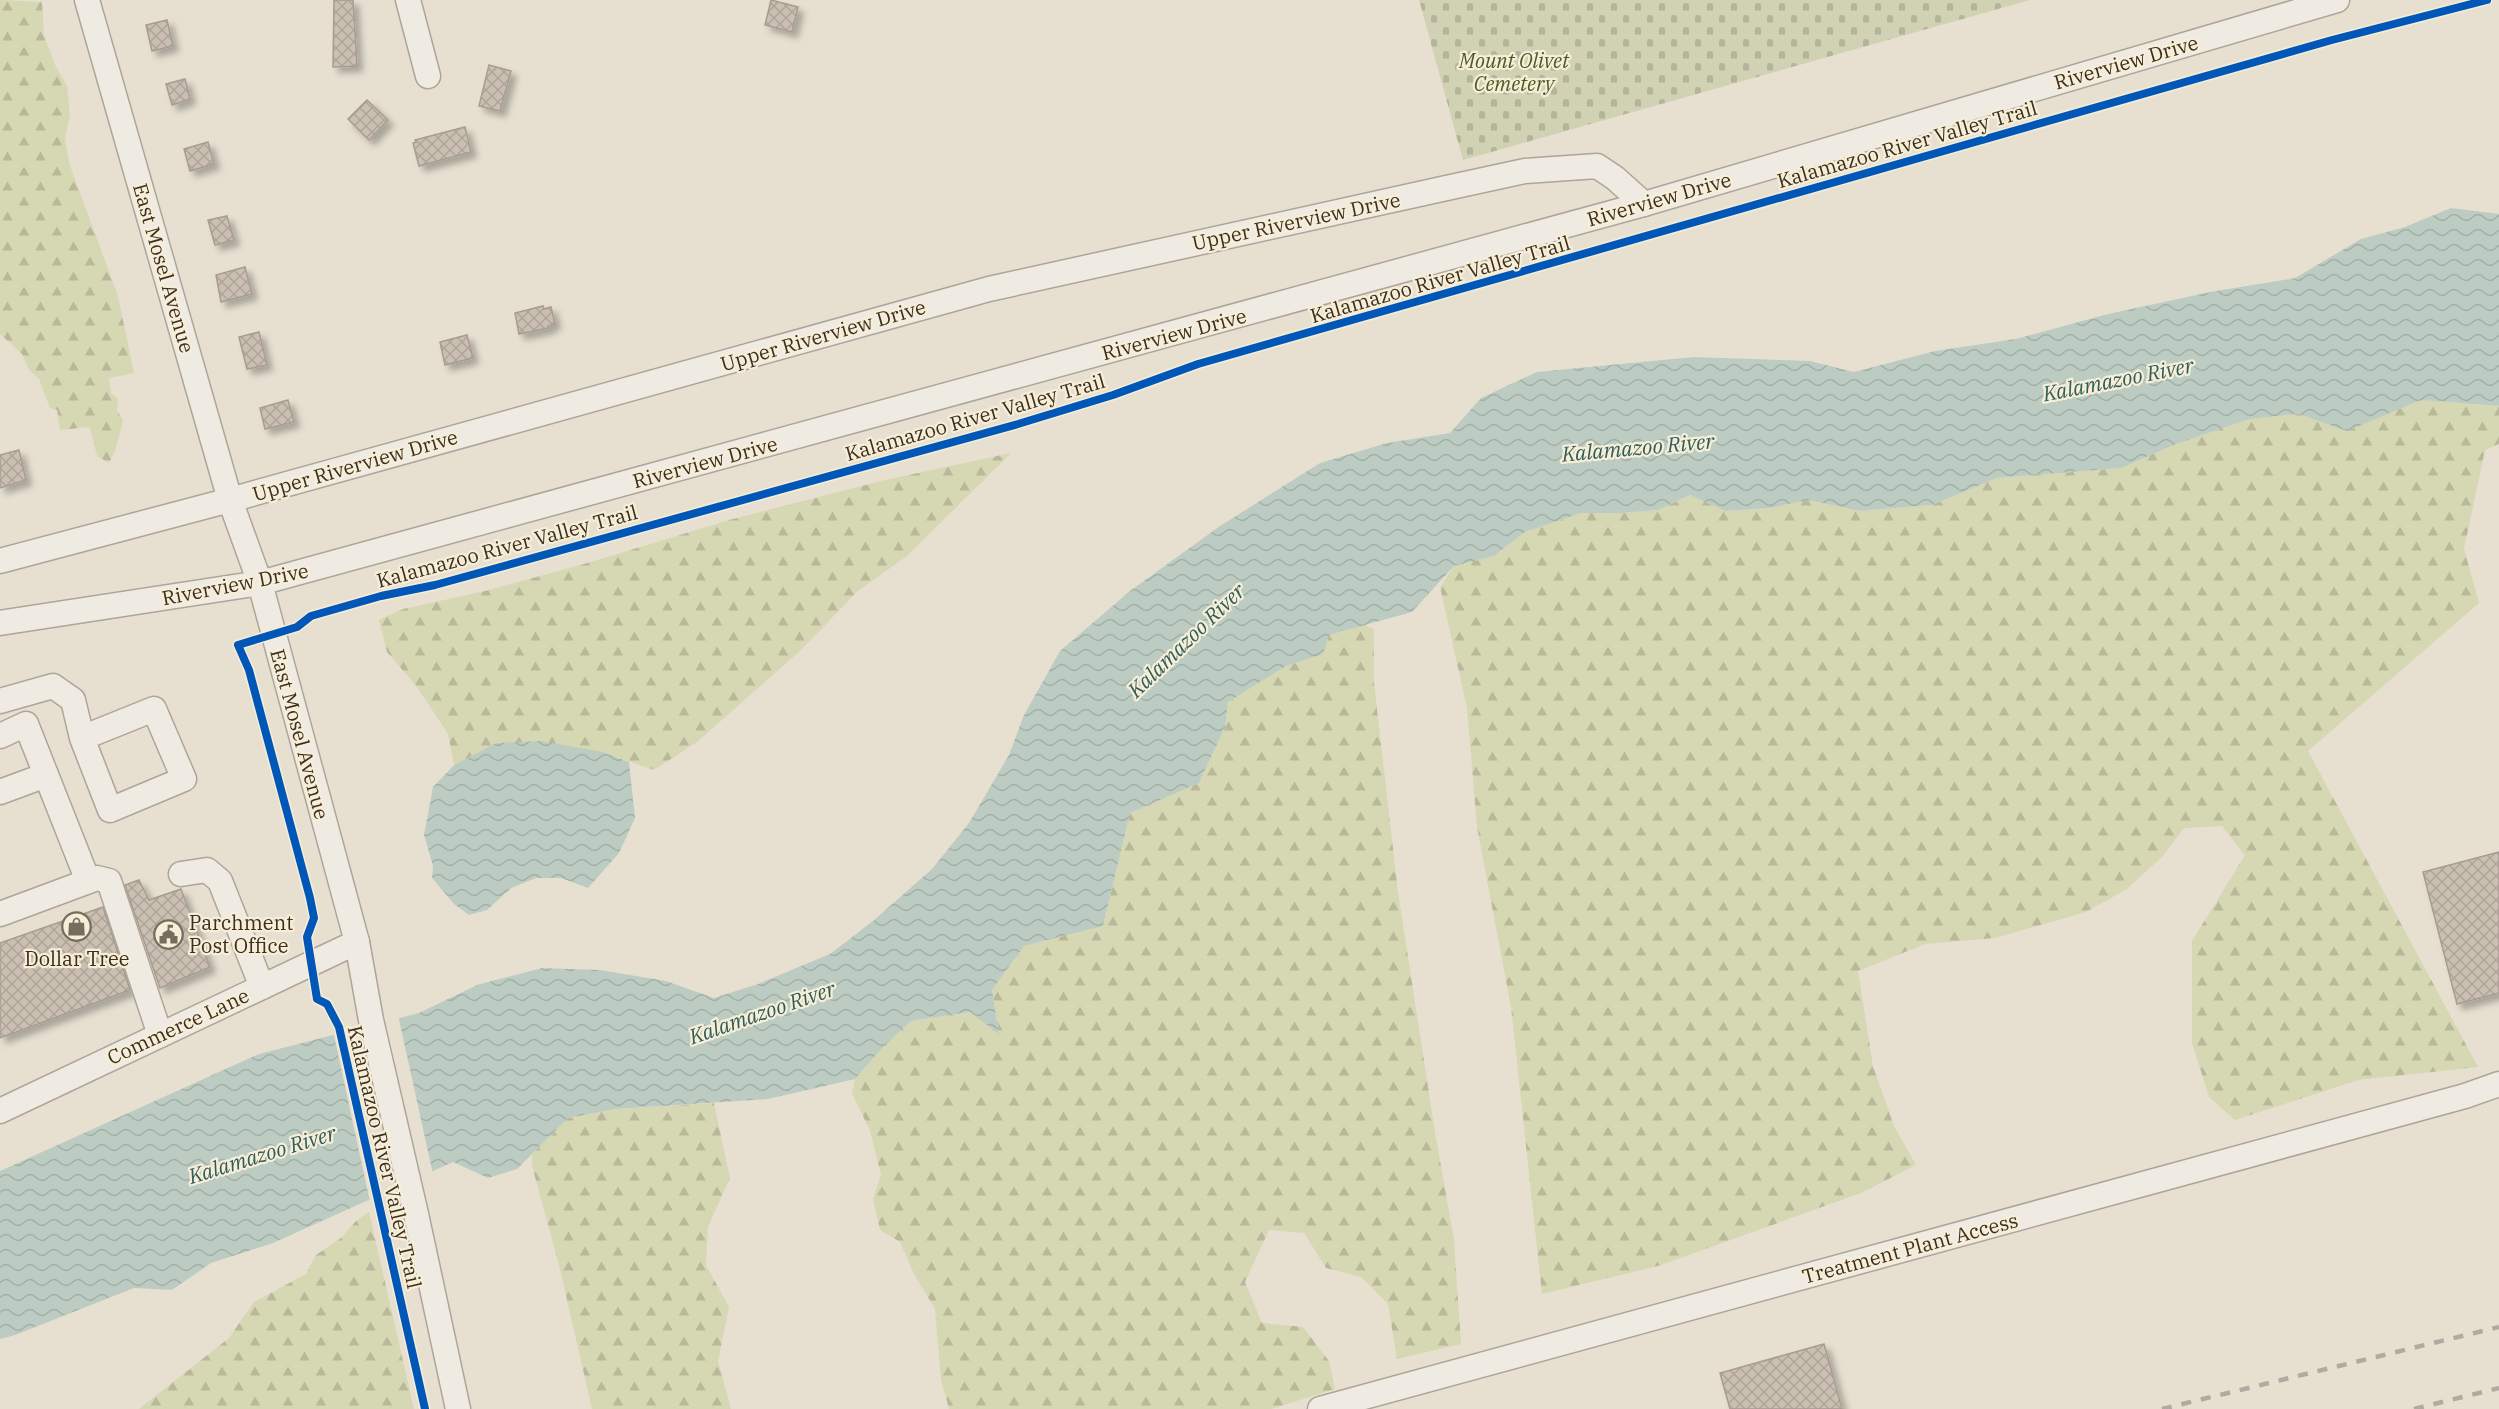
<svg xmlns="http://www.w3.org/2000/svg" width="2499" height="1409" viewBox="0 0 2499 1409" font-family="'IBM Plex Serif',serif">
<defs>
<pattern id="forest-firs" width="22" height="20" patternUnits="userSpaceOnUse" patternTransform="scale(1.5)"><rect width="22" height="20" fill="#d6d7b3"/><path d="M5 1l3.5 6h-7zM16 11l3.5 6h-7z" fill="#b9b99a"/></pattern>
<pattern id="cemetery-stones" width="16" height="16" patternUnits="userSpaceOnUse" patternTransform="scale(1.5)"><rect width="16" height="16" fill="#d1d1b3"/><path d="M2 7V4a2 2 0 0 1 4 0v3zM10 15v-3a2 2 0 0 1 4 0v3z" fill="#b4b49a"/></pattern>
<pattern id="water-waves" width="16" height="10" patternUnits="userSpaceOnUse" patternTransform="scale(1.5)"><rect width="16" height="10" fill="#bcccc2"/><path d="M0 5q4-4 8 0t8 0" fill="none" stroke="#a2b0a6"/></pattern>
<pattern id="building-cross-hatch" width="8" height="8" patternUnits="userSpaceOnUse" patternTransform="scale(1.5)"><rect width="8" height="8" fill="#cbbfb2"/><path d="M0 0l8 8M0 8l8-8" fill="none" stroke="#afa499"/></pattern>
<filter id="shadow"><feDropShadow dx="5.5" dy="5.5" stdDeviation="3" flood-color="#0004"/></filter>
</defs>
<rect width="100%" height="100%" fill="#e7e0d1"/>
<g fill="url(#forest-firs)">
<path d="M 0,0 L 42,2 L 44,36 L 56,67 L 67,86 L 70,115 L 65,138 L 69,163 L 118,296 L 134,373 L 109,378 L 111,393 L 118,399 L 117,410 L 123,421 L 115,451 L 109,463 L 97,456 L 90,427 L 60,430 L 57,410 L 50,408 L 39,379 L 29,370 L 22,354 L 0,334 Z"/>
<path d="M 2421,400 L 2499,406 L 2499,444 L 2485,450 L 2464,549 L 2479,603 L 2308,751 L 2478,1067 L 2358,1080 L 2235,1120 L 2209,1097 L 2192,1043 L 2192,941 L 2245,855 L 2222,826 L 2184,828 L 2163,856 L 2127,889 L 2086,912 L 1995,938 L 1925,944 L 1858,971 L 1873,1066 L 1894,1126 L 1916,1165 L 1861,1193 L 1658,1266 L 1542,1294 L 1511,1007 L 1477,827 L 1467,708 L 1440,587 L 1454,566 L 1494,556 L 1525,532 L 1581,513 L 1621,513 L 1658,510 L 1690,495 L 1725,511 L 1770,508 L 1808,500 L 1860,511 L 1932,505 L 1997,478 L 2121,468 L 2176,444 L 2250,419 L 2299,414 L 2347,430 Z"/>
<path d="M 1011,453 L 907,556 L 858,591 L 801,650 L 697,742 L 654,770 L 603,752 L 496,743 L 454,765 L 448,734 L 417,687 L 387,652 L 379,620 L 403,609 L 485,591 L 591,562 L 729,520 L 881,481 Z"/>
<path d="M 1365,625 L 1374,629 L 1374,683 L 1398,892 L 1435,1132 L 1454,1240 L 1461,1344 L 1397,1359 L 1388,1304 L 1361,1277 L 1326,1268 L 1304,1233 L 1269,1230 L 1245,1282 L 1262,1323 L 1303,1327 L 1329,1361 L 1335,1389 L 1271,1409 L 949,1409 L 941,1380 L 935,1309 L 914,1274 L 900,1242 L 880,1230 L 873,1199 L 881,1175 L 870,1131 L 852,1093 L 855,1079 L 885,1045 L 911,1021 L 971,1012 L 999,1033 L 992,990 L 1024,946 L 1103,926 L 1130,813 L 1199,783 L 1225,727 L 1228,702 L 1286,666 L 1323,654 L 1329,635 Z"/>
<path d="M 714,1103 L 730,1178 L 708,1227 L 706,1265 L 729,1307 L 718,1361 L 731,1409 L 592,1409 L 559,1265 L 532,1166 L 532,1154 L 568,1118 L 615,1109 Z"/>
<path d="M 369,1212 L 414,1409 L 139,1409 L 229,1338 L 254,1302 L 306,1274 L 316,1255 L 341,1238 L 356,1221 Z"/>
</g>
<path fill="url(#cemetery-stones)" d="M 1419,0 L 2030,0 L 1463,160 Z"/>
<g fill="url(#water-waves)">
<path d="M 2451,208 L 2499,214 L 2499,406 L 2421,400 L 2347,431 L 2299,414 L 2250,419 L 2176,444 L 2121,468 L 1997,478 L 1932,505 L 1860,511 L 1808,500 L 1770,508 L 1725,511 L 1690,495 L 1658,510 L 1621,513 L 1581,513 L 1525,532 L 1494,556 L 1454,566 L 1412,612 L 1329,635 L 1323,654 L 1286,666 L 1228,702 L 1225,727 L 1199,783 L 1130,813 L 1103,926 L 1024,946 L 992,990 L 999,1034 L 970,1012 L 911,1021 L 885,1045 L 855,1079 L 768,1099 L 615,1109 L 568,1118 L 517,1169 L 488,1178 L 453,1162 L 273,1243 L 211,1263 L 172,1290 L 134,1288 L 15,1335 L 0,1339 L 0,1171 L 259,1054 L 419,1013 L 477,985 L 542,968 L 600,970 L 666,981 L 714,998 L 758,984 L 830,954 L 873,921 L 932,869 L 969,823 L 1009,755 L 1024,715 L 1060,651 L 1130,591 L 1220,526 L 1320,463 L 1387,443 L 1450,433 L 1481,398 L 1537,372 L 1694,357 L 1810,361 L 1854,372 L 1935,351 L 2016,339 L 2104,315 L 2210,292 L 2295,278 L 2361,239 L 2405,227 Z"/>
<path d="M 541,741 L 603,752 L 629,762 L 635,818 L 619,853 L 588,888 L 561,878 L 536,878 L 511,888 L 487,910 L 469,915 L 454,904 L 432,878 L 433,866 L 424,835 L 433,787 L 454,765 L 496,743 Z"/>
</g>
<path fill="#e7e0d1" d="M 398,1015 L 433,1174 L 370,1202 L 333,1031 Z"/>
<g fill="url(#building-cross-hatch)" stroke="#a89c90" stroke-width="1.5" filter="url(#shadow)">
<path d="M 334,0 L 353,0 L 357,66 L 333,67 Z"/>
<path d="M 771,0 L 798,7 L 792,32 L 765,25 Z"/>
<path d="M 167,20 L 173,46 L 152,51 L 146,25 Z"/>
<path d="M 489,65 L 511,71 L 500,111 L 479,106 Z"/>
<path d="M 185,79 L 190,99 L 172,105 L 166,84 Z"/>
<path d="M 367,100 L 388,120 L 369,140 L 348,119 Z"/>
<path d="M 465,127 L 471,152 L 419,166 L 413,143 L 416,142 L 415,140 Z"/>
<path d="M 208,142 L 214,164 L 190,171 L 184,149 Z"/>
<path d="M 227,216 L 234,240 L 215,245 L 208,220 Z"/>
<path d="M 245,267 L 252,294 L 221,302 L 216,275 Z"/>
<path d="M 543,306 L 544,309 L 551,307 L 555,324 L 548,326 L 548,328 L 519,334 L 515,313 Z"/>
<path d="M 259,332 L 267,365 L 247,369 L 239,337 Z"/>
<path d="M 467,335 L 473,358 L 445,365 L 440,342 Z"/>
<path d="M 288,400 L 294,422 L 265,429 L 260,408 Z"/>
<path d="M 19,450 L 26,480 L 0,488 L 0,455 Z"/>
<path d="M 2499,852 L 2499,993 L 2457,1004 L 2423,872 Z"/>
<path d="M 139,880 L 149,900 L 181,889 L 210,967 L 160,988 L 125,885 Z"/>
<path d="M 103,907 L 130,990 L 0,1038 L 0,943 Z"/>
<path d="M 1824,1344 L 1842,1409 L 1730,1409 L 1720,1373 Z"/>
</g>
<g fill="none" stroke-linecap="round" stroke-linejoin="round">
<defs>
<g id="minor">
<path d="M 87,0 L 230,500 L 260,583 L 357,942 L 371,1020 L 416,1214 L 458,1409"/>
<path d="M 408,0 L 428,76"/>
<path d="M 0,561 L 230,500 L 989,289 L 1442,189 L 1525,171 L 1597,166 L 1615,178 L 1644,204"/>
<path d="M 0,623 L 260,583 L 1644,204 L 2337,0"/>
<path d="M 0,701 L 53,686 L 73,700 L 82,738 L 110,810 L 184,779 L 154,709 L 82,738"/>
<path d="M 0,736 L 26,724 L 88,881"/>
<path d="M 0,792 L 46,775"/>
<path d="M 181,874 L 207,870 L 220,881 L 262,987"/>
<path d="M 0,914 L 97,878 L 109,881 L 160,1035"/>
<path d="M 0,1111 L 357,942"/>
<path d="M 1320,1409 L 2465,1096 L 2499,1084"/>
</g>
</defs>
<use href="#minor" stroke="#ada599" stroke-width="27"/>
<use href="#minor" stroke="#efebe3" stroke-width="24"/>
<g stroke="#afaaa2" stroke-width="4.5" stroke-dasharray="10 10" stroke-linecap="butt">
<path d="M 2162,1409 L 2499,1327"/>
<path d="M 2414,1409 L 2499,1388"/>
</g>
<defs>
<path id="cycleway" d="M 425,1409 L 339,1027 L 327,1004 L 317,999 L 307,937 L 314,918 L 310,898 L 249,670 L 238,645 L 297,627 L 311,616 L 381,596 L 435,585 L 1018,424 L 1113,395 L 1198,364 L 2332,40 L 2487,0"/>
</defs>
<use href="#cycleway" stroke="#f7eed8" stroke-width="11"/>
<use href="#cycleway" stroke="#0057b8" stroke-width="8"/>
</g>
<defs>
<symbol id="shop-ring" viewBox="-11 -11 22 22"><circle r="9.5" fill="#f7eed8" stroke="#786c5e" stroke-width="1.5"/><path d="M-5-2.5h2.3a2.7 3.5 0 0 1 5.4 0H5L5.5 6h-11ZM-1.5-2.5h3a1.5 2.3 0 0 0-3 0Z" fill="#786c5e"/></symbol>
<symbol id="civic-ring" viewBox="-11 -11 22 22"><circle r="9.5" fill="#f7eed8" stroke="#786c5e" stroke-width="1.5"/><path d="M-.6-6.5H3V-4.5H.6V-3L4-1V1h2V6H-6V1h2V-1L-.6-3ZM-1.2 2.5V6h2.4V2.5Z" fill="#786c5e"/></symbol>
</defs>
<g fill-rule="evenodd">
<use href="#shop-ring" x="60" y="910" width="33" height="33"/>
<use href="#civic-ring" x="152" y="918" width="33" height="33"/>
</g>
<g text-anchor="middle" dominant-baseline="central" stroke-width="4.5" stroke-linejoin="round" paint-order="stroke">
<g font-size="20" font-style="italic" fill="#4d5a26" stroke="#f7eed8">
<text x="1514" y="60">Mount Olivet<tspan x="1514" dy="23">Cemetery</tspan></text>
</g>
<g font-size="20" fill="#3d2e20" stroke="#f7eed8">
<text transform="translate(2126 62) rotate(-16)">Riverview Drive</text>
<text transform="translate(1907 144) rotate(-16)">Kalamazoo River Valley Trail</text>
<text transform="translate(1659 199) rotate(-16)">Riverview Drive</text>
<text transform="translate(1296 221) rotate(-12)">Upper Riverview Drive</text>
<text transform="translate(164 268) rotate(74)">East Mosel Avenue</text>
<text transform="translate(1440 279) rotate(-16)">Kalamazoo River Valley Trail</text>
<text transform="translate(1174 334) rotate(-15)">Riverview Drive</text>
<text transform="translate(823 335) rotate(-16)">Upper Riverview Drive</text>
<text transform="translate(975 417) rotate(-16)">Kalamazoo River Valley Trail</text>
<text transform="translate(705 462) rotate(-15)">Riverview Drive</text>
<text transform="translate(355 465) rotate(-16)">Upper Riverview Drive</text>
<text transform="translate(507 546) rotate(-15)">Kalamazoo River Valley Trail</text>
<text transform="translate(235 584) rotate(-11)">Riverview Drive</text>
<text transform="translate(300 734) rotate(75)">East Mosel Avenue</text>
<text transform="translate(178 1026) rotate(-25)">Commerce Lane</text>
<text transform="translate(385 1157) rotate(77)">Kalamazoo River Valley Trail</text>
<text transform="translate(1910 1248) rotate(-15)">Treatment Plant Access</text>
</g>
<g font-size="20" fill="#3d2e20" stroke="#f7eed8" text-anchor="start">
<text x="189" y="922">Parchment<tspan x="189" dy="23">Post Office</tspan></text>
<text x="77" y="958" text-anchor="middle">Dollar Tree</text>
</g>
<g font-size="21" font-style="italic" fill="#2f5d5a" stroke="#f7eed8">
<text transform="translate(2118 379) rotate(-11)">Kalamazoo River</text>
<text transform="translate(1638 447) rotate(-5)">Kalamazoo River</text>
<text transform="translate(1186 640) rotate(-44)">Kalamazoo River</text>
<text transform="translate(762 1012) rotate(-19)">Kalamazoo River</text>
<text transform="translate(262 1154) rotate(-17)">Kalamazoo River</text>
</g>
</g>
</svg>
